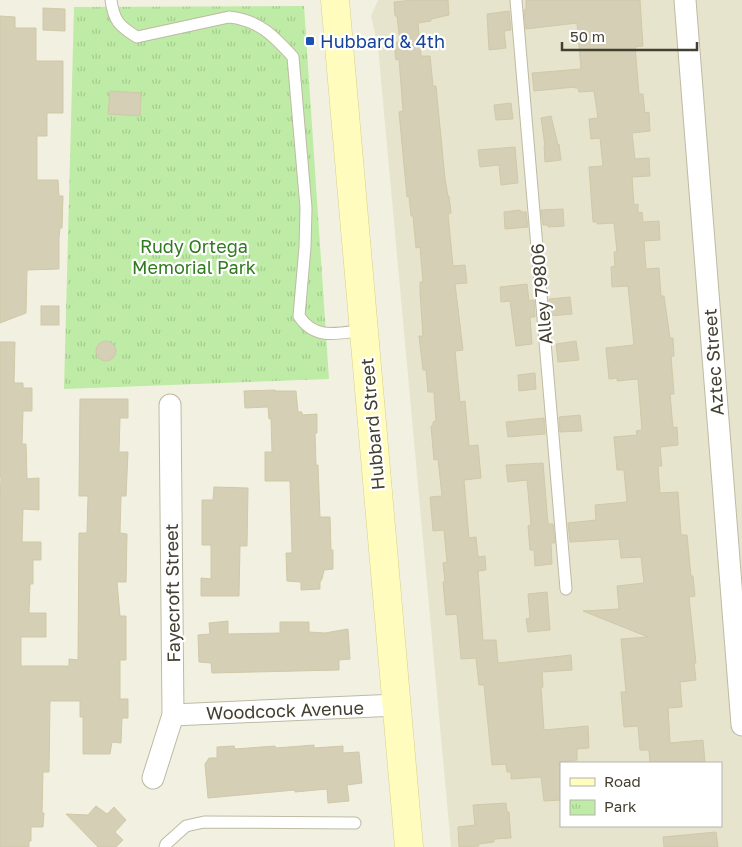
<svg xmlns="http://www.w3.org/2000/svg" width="742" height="847" viewBox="0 0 742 847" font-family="'Golos Text',sans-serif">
<defs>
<pattern id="park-tufts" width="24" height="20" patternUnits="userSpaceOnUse" patternTransform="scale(1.25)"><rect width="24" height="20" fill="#beeba5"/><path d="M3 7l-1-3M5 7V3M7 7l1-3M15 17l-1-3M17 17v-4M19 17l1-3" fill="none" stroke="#a4cb8e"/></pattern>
</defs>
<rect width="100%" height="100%" fill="#f2f1e1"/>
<path fill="#e7e4ce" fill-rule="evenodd" d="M 378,0 L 742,0 L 742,847 L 451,847 L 378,47 L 371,16 ZM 561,763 L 721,763 L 721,826 L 561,826 Z"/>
<path fill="url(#park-tufts)" d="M 304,6 L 329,379 L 64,389 L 74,7 Z"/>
<g fill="#d4cfb5" stroke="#d0c8a8">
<path d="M 413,0 L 448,0 L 449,15 L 431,19 L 431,21 L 418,23 L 421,56 L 430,56 L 433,86 L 436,86 L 445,179 L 448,196 L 449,196 L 451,213 L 448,214 L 453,266 L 465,265 L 467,283 L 455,284 L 463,350 L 455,351 L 460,402 L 465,401 L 469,446 L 478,445 L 481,478 L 464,480 L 469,538 L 476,537 L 478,557 L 485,556 L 486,570 L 478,571 L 483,640 L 496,640 L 498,663 L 571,655 L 572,670 L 542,672 L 543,687 L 541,688 L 544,730 L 588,726 L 589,748 L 577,749 L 577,760 L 561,762 L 561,800 L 544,801 L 541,777 L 511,779 L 511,772 L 507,772 L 506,764 L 492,765 L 484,685 L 479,685 L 476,658 L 461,659 L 457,614 L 446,615 L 443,582 L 445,582 L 443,563 L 447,562 L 444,530 L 433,531 L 430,497 L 442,496 L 438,459 L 434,460 L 431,426 L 433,426 L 433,422 L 436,421 L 434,392 L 428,392 L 426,370 L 423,370 L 419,336 L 423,336 L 420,292 L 420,282 L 423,282 L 420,247 L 416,248 L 413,216 L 411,216 L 409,196 L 407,197 L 399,112 L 403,111 L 399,59 L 396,60 L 394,43 L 400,42 L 397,16 L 395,16 L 394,2 Z"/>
<path d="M 526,0 L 640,0 L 643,46 L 635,47 L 639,94 L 643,94 L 645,113 L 649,112 L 650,131 L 632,133 L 635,159 L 649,158 L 650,176 L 632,177 L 634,205 L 638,204 L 638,213 L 642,212 L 643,222 L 659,221 L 660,240 L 644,241 L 646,269 L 659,268 L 661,296 L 664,296 L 670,338 L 673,338 L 674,356 L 671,356 L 674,394 L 670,394 L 673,428 L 677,427 L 678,445 L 660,447 L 662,466 L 658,466 L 660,493 L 678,492 L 681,535 L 687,535 L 691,576 L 693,576 L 695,596 L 689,597 L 696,663 L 694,663 L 696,680 L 680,682 L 682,707 L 668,708 L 670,743 L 703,740 L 705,763 L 650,763 L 649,750 L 640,750 L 638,726 L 624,727 L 621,692 L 626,692 L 621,639 L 648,637 L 583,611 L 619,609 L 617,586 L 644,583 L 641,557 L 621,558 L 619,539 L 570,542 L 568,523 L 596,520 L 595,505 L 627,502 L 624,470 L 617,470 L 614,437 L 637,435 L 636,431 L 642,430 L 638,379 L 617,381 L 617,378 L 609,379 L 606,348 L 634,345 L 628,286 L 612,287 L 611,267 L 615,266 L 614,252 L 617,252 L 614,223 L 597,224 L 597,222 L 593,222 L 589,167 L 603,166 L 600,138 L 591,139 L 589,119 L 598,118 L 594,91 L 579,92 L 578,88 L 575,88 L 575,87 L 534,91 L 532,73 L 581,69 L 577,23 L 526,29 L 524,10 L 526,9 Z"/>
<path d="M 43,8 L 65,9 L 65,31 L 43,30 Z"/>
<path d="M 509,11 L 511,30 L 504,31 L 506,48 L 489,50 L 487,14 Z"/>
<path d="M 0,16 L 15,17 L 15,28 L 36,28 L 36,61 L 63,61 L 63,113 L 47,113 L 47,136 L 37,136 L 37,180 L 58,180 L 59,196 L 63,196 L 62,228 L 60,228 L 59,237 L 59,269 L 27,270 L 26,313 L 0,323 Z"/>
<path d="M 110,91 L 141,93 L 140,116 L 108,114 Z"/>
<path d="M 511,103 L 513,119 L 496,120 L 494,105 Z"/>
<path d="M 551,116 L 558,145 L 559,144 L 561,160 L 545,162 L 544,146 L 545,146 L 541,118 Z"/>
<path d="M 515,147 L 518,183 L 501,185 L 499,165 L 480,167 L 478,150 Z"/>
<path d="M 563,209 L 564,226 L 548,227 L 548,225 L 543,225 L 541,210 Z"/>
<path d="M 520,210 L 521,212 L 526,212 L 528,227 L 505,229 L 504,212 Z"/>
<path d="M 527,284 L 529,301 L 534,300 L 535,317 L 530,317 L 532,344 L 516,346 L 510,301 L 501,302 L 500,287 Z"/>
<path d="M 570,297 L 572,314 L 550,316 L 549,299 Z"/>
<rect x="41" y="306" width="18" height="19"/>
<circle cx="106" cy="351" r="10"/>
<path d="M 576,341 L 579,360 L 558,362 L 556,344 Z"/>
<path d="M 0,342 L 15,342 L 14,383 L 23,383 L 23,388 L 32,388 L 32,411 L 23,411 L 22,444 L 26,444 L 27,479 L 39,478 L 39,510 L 23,509 L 22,542 L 41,542 L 41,560 L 33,560 L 33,584 L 30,584 L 29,613 L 46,613 L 46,637 L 21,637 L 21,666 L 69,666 L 69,659 L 78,660 L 79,533 L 87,533 L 88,496 L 79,496 L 80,399 L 128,399 L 128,418 L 120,418 L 119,452 L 128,452 L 126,496 L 121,496 L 120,533 L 127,534 L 126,582 L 117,582 L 120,616 L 126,616 L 126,660 L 120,660 L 120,699 L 128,699 L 128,718 L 122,718 L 121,743 L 112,742 L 110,754 L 83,754 L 83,717 L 80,717 L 80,701 L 50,701 L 49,772 L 43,772 L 42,813 L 44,813 L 43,827 L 31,827 L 31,841 L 29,841 L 29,847 L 0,847 L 0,507 L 1,477 L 0,477 Z"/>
<path d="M 535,373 L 536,389 L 519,391 L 518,375 Z"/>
<path d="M 275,390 L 275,391 L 296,391 L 298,412 L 302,412 L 302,415 L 317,414 L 317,433 L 315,433 L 316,465 L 318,465 L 320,517 L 330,517 L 331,550 L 333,550 L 333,569 L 324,570 L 322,579 L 320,582 L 320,589 L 301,590 L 301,582 L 287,581 L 286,553 L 292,553 L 290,481 L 265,481 L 265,452 L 272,452 L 271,418 L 269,419 L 268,407 L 245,408 L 244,391 Z"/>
<path d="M 580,415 L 582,431 L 560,432 L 559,417 Z"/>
<path d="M 544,418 L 545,434 L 508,437 L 506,422 Z"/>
<path d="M 543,463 L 548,524 L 553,524 L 555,543 L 551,543 L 552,564 L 535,566 L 534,550 L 530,550 L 528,526 L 531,525 L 527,480 L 508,482 L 506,465 Z"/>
<path d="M 214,487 L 248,488 L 247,546 L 240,546 L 239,596 L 201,596 L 201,578 L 211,579 L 211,545 L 202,545 L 202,500 L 213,500 Z"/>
<path d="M 547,592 L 550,630 L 528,632 L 526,619 L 530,618 L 528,594 Z"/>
<path d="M 228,621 L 228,634 L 280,633 L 280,622 L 309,622 L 309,632 L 325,633 L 348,629 L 350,659 L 339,660 L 339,670 L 212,673 L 211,663 L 199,662 L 198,635 L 210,634 L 209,623 Z"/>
<path d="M 314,745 L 314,748 L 343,746 L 343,753 L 359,752 L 362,783 L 347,785 L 349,801 L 328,803 L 327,789 L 295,792 L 295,790 L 208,798 L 205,764 L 209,758 L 217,758 L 217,747 L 234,746 L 235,749 L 275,746 L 276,748 Z"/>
<path d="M 506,803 L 507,812 L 509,812 L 511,838 L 494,839 L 494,842 L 478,844 L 479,846 L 459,847 L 458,827 L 475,825 L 473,805 Z"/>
<path d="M 96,806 L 107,814 L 114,807 L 126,820 L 115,832 L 123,840 L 116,847 L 98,847 L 66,814 L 88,815 Z"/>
<path d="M 716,832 L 718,847 L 664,847 L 663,837 Z"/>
</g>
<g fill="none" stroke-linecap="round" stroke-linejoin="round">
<defs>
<g id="lane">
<path d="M 111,0 C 114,21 119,26 137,37 L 229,17 C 259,20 274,36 293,57 L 306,208 L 305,247 L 299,316 C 315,341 339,333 364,330"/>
<path d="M 516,0 L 566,589"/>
<path d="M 165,847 L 166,844 L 186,826 L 204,822 L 355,823"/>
</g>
<g id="street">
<path d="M 685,0 L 742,725"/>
<path d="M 173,715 L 397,705"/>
<path d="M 153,778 L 173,715 L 170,405"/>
</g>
<path id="secondary" d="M 335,0 L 409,847"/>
</defs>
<use href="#lane" stroke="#bebaa3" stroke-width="13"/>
<use href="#street" stroke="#bebaa3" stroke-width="23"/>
<use href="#secondary" stroke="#d7d18c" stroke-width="29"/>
<use href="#lane" stroke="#fff" stroke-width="11"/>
<use href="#street" stroke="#fff" stroke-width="21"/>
<use href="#secondary" stroke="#fffcbe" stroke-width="28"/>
</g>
<rect fill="#1a4fb4" stroke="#fff" stroke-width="2" x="305" y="36" width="10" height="10" rx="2.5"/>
<g text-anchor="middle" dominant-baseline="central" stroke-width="4.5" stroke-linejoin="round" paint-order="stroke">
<g font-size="18" fill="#164399" stroke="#fff" text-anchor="start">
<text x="320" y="41">Hubbard &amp; 4th</text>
</g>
<g font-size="18" fill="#317a20" stroke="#fff">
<text x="194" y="246">Rudy Ortega<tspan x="194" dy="21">Memorial Park</tspan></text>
</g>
<g font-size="18" fill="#444031" stroke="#fff">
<text transform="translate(541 294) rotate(-95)">Alley 79806</text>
<text transform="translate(713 362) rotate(-94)">Aztec Street</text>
<text transform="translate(372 424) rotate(-95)">Hubbard Street</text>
<text transform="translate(172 593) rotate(-91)">Fayecroft Street</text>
<text transform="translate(285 710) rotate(-2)">Woodcock Avenue</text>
</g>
</g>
<rect x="560" y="762" width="162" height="65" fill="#ffffff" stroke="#b4b3ad"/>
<rect x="570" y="778" width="25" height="8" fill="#fffcbe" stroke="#b4b3ad"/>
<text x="604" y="787" font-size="15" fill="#444031">Road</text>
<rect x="570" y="800" width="25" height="15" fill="url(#park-tufts)" stroke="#b4b3ad"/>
<text x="604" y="812" font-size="15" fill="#444031">Park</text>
<path d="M562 42v8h135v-8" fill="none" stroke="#444031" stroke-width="2.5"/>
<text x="570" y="42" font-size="15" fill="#444031" stroke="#ffffff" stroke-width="4" paint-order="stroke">50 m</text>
</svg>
